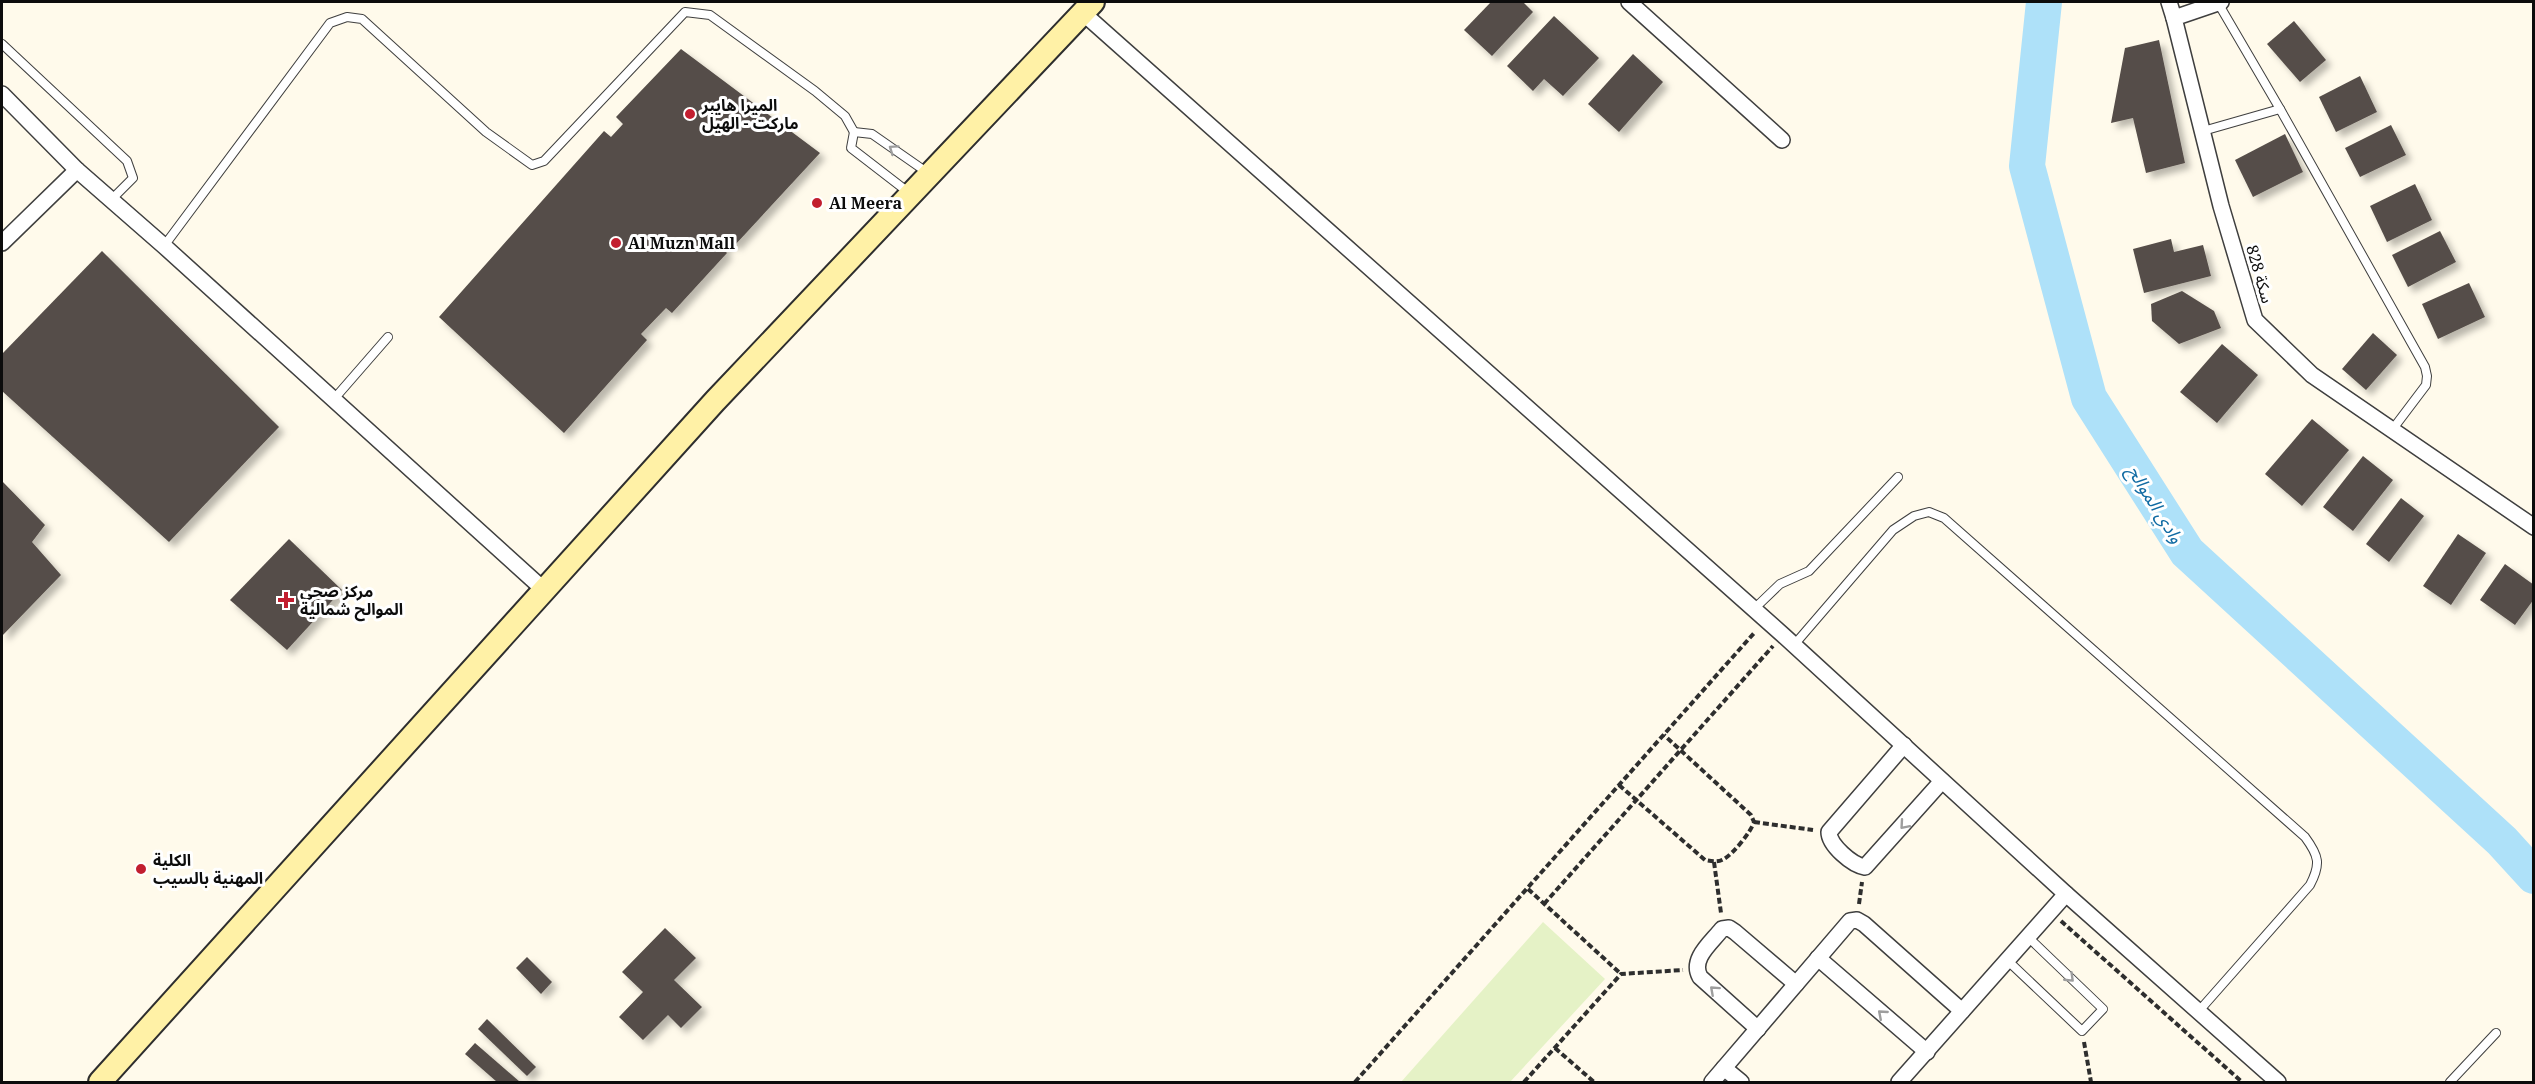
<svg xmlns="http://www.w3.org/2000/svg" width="2535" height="1084" viewBox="0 0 2535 1084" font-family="'Noto Serif','Noto Sans Arabic',serif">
<defs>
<filter id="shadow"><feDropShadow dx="5.5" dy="5.5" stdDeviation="3" flood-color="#0004"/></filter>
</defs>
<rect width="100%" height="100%" fill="#fffaeb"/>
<path fill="#e5f2c6" d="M 1543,922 L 1605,979 L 1510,1082 L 1401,1082 Z"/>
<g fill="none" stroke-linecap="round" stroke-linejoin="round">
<path stroke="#aee1f9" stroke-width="36" d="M 2044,2 L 2027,166 L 2089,398 L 2187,552 L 2502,841 L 2534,876"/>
</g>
<g fill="#554d48" filter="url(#shadow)">
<path d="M 1491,2 L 1523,2 L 1533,12 L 1492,56 L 1464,30 Z"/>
<path d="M 1554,16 L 1599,58 L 1563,96 L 1544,79 L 1533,91 L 1507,66 Z"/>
<path d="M 2294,21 L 2326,60 L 2300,82 L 2267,44 Z"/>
<path d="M 2159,40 L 2185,163 L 2146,173 L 2133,118 L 2111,123 L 2125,48 Z"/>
<path d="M 681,49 L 820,153 L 735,245 L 730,241 L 723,249 L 727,253 L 672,313 L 666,308 L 641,334 L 647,340 L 564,433 L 439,317 L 604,131 L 611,137 L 623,124 L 616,117 Z"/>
<path d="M 1633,54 L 1663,82 L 1619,132 L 1588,104 Z"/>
<path d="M 2360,76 L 2377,112 L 2336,132 L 2319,97 Z"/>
<path d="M 2391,125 L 2406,155 L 2360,177 L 2345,148 Z"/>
<path d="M 2285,134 L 2303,172 L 2253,197 L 2235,160 Z"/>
<path d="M 2415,184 L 2432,220 L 2387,242 L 2370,206 Z"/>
<path d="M 2440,231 L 2456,262 L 2408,287 L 2392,255 Z"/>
<path d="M 2171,239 L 2174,252 L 2203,245 L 2211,276 L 2144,293 L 2133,249 Z"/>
<path d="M 102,251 L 279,427 L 169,542 L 2,391 L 2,354 Z"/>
<path d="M 2469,283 L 2485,317 L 2438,339 L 2422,304 Z"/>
<path d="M 2182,291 L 2214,311 L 2221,328 L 2179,344 L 2152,321 L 2151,304 Z"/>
<path d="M 2373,333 L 2397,355 L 2366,390 L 2342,369 Z"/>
<path d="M 2222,344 L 2258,375 L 2217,423 L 2180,392 Z"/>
<path d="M 2312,419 L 2349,450 L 2302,506 L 2265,474 Z"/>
<path d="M 2363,456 L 2393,480 L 2353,531 L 2323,507 Z"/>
<path d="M 2,481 L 45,525 L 32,542 L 61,575 L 2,636 Z"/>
<path d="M 2401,498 L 2424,516 L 2389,562 L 2366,544 Z"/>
<path d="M 2458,534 L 2486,553 L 2451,605 L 2423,586 Z"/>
<path d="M 289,539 L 342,590 L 287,650 L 230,600 Z"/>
<path d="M 2505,564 L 2534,585 L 2534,599 L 2515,625 L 2480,600 Z"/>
<path d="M 665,928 L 696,958 L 674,980 L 702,1007 L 681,1028 L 668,1015 L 643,1040 L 619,1017 L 643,992 L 622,972 Z"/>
<path d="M 527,957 L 552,982 L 541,994 L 516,968 Z"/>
<path d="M 487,1019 L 536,1067 L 527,1076 L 478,1029 Z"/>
<path d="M 475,1043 L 520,1082 L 497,1082 L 465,1054 Z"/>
</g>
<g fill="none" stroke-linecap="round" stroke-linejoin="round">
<defs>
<g id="lane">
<path d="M 2218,3 L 2280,109"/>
<path d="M 2,44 L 127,161 L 133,178 L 111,200"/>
<path d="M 2203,131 L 2280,109 L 2425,367 L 2427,376 L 2426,385 L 2392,430"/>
<path d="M 854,132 L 851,148 L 908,192"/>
<path d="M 854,132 L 872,134 L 928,173"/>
<path d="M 164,246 L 330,23 L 347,17 L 362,19 L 486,132 L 532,165 L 544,161 L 685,12 L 710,15 L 815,91 L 845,116 L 854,132"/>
<path d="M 334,399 L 388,337"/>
<path d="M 1754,609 L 1780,584 L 1809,571 L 1898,477"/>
<path d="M 1794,645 L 1893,530 L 1914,516 L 1929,512 L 1944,518 L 2305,837 C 2319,856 2321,864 2310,885 L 2198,1012"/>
<path d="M 2007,960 L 2082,1031 L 2103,1009 L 2028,937"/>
<path d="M 2450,1082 L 2496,1033"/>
</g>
<g id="street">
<path d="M 1629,2 L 1782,140"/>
<path d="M 2169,2 L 2174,18"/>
<path d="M 2221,2 L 2174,18 L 2221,206 L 2255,320 L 2312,375 L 2534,527"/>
<path d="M 1083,13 L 1783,635 L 2066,894 L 2278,1082"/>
<path d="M 2,94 L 77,170 L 164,246 L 543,589"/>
<path d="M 2,243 L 77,170"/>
<path d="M 1904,745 L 1829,832 C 1829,845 1852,865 1865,867 L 1942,781"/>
<path d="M 1818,958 L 1927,1052"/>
<path d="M 1758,1029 L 1700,977 C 1690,959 1711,943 1722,929 L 1729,928 L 1735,932 L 1796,984"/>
<path d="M 1724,1068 L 1741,1082"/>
<path d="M 1712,1082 L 1850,921 L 1857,920 L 1864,924 L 1962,1011"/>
<path d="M 1899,1082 L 2066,894"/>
</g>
<path id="secondary" d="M 100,1082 L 715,401 L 1093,2"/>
</defs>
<use href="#lane" stroke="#3f3f3f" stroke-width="10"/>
<use href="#street" stroke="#3f3f3f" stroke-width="18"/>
<use href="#secondary" stroke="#2e2e2e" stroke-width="26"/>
<g stroke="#2e2e2e" stroke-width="4" stroke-dasharray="6 3" stroke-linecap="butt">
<path d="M 1619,785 L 1705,860 C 1711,861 1717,863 1724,859 C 1733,854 1751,832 1754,822 L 1751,815 L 1664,735"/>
<path d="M 1754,822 L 1813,830"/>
<path d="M 1714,862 L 1721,913"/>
<path d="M 1528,889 L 1621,974"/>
<path d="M 1544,904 L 1773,646"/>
<path d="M 1859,904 L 1862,882"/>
<path d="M 2061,921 L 2242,1082"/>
<path d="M 2084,1042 L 2091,1082"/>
<path d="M 1555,1048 L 1594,1082"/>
<path d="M 1355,1082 L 1755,632"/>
<path d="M 1524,1082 L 1621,974 L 1683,970"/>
</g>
<use href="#lane" stroke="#fff" stroke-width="8"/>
<use href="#street" stroke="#fff" stroke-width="15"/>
<use href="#secondary" stroke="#fff1a6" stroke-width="22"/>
</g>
<defs><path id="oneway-chevron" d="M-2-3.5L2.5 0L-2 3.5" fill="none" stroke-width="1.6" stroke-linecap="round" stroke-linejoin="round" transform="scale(1.5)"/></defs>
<g stroke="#9e9e9e">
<use href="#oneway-chevron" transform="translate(893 149) rotate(-145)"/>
<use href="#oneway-chevron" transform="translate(1904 825) rotate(131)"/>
<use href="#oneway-chevron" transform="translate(2070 978) rotate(44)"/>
<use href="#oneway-chevron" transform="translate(1714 990) rotate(-138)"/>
<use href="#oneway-chevron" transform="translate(1882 1014) rotate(-139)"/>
</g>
<g fill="#c21e2f" stroke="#fff" stroke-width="2">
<circle cx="690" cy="114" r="6"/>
<circle cx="817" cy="203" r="6"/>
<circle cx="616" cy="243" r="6"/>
<path d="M283 591h6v6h6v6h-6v6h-6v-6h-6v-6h6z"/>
<circle cx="141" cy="869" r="6"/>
</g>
<g text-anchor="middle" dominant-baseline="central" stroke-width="6" stroke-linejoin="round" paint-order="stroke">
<g font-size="16" font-weight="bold" fill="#0c0c0c" stroke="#fff" text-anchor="start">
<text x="702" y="105">الميرا هايبر<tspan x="702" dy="18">ماركت - الهيل</tspan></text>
<text x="829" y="203">Al Meera</text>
<text x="628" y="243">Al Muzn Mall</text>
<text x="300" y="591">مركز صحي<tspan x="300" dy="18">الموالح شمالية</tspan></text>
<text x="153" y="860">الكلية<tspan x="153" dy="18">المهنية بالسيب</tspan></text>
</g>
<g font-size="16" fill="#0c0c0c" stroke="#fff">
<text transform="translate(2260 274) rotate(74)">سكة 828</text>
</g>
<g font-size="18" font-style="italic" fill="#106ba3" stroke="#fff">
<text transform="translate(2156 504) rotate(58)">وادي الموالح</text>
</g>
</g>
<rect width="2535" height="1084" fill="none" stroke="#0c0c0c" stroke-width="6"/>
</svg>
